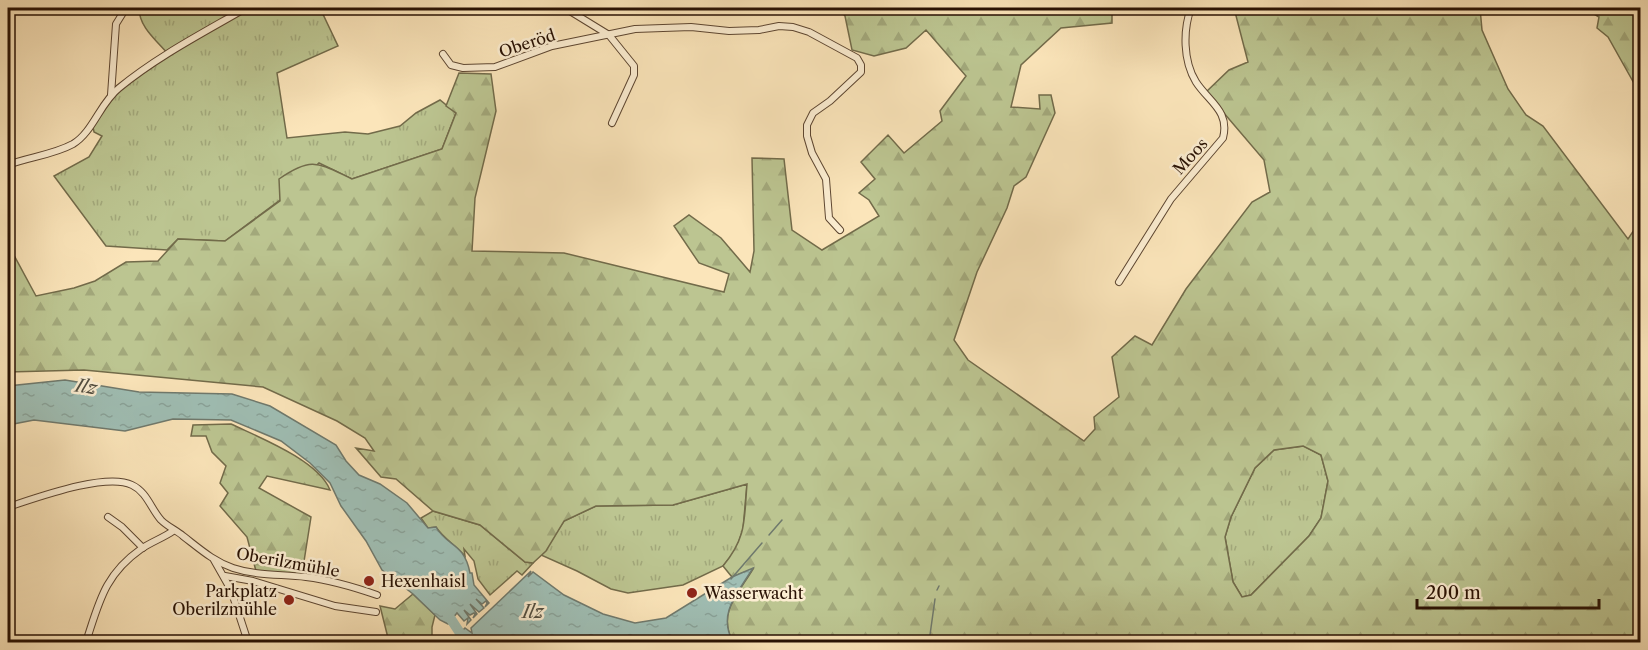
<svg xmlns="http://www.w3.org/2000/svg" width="1648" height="650" viewBox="0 0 1648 650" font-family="'Libre Caslon Text',serif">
<defs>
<pattern id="grass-tufts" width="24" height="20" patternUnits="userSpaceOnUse" patternTransform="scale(1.5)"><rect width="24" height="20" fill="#bcc591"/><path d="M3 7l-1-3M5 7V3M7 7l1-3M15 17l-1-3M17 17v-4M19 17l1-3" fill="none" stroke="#a2a87b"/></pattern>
<pattern id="forest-firs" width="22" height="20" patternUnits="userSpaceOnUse" patternTransform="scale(1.5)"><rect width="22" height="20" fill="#bcc591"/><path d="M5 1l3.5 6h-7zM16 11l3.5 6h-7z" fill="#a2a87b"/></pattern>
<pattern id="water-ripples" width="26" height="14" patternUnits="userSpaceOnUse" patternTransform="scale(1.5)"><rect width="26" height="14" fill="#9fbeb4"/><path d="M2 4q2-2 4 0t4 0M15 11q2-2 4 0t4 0" fill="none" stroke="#89a299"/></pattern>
</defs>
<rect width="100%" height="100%" fill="#fbe5ba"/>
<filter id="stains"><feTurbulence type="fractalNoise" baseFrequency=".00333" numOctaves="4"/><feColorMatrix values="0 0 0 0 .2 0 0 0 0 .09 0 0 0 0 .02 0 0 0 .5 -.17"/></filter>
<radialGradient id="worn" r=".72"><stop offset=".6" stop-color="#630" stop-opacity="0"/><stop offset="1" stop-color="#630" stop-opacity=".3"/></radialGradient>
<g fill="url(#grass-tufts)" stroke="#726b4a" stroke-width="1.5">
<path d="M 139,8 L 320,8 L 338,46 L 277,73 L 287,138 L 345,132 L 368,134 L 400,126 L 416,113 L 440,100 L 456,113 L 442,149 L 352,179 L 319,163 L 280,200 L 225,241 L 178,239 L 167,250 L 106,246 L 54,176 L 89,157 L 102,136 L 94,132 L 93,127 L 111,95 L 168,54 C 156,40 139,27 139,8 Z"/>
<path d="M 1304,446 L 1321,455 L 1328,481 L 1321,518 L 1309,536 L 1251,595 L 1242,597 L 1233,582 L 1225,537 L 1231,517 L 1255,468 L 1274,450 Z"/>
<path d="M 747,484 L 743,529 L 736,550 L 723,566 L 683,585 L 628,593 L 611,589 L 577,571 L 541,555 L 564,521 L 596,506 L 673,505 Z"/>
<path d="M 433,511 L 480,525 L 525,562 L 533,563 L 522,575 L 517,571 L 490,595 L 478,579 L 474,561 L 464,549 L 465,556 C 456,546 442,537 436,527 L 428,528 L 421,518 Z"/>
</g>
<g fill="url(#forest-firs)" stroke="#726b4a" stroke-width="1.5" fill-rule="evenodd">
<path d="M 839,8 L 1112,8 L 1112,23 L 1061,28 L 1021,65 L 1011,107 L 1040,109 L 1039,95 L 1051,95 L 1055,113 L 1026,177 L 1014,186 L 1007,208 L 977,272 L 954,340 L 968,360 L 1084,441 L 1095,429 L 1094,417 L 1119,397 L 1112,357 L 1135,336 L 1152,345 L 1186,289 L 1252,202 L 1270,192 L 1264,160 L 1206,92 L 1229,70 L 1248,62 L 1234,8 L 1480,8 L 1482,30 L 1508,89 L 1526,115 L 1543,126 L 1628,239 L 1640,221 L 1640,642 L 930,642 L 930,640 L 923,642 L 733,642 C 717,613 738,594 753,569 L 732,577 L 723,566 C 747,537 744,520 747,484 L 673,505 L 596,506 L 564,521 L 546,551 L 533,563 L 525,562 L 480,525 L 433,511 L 396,479 L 381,477 L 356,448 L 374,451 L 365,438 L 337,421 L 263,387 L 84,370 L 8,372 L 8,246 L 9,246 L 36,296 L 74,288 L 95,281 L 126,262 L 158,261 L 178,239 L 225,241 L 280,201 L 279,179 C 312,156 318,163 352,179 L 442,149 L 456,113 L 446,106 L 459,73 L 491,74 L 496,111 L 475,198 L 472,251 L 564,253 L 724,292 L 729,274 L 699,263 L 674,226 L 689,215 L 721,238 L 750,272 L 754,251 L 752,158 L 784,159 L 792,230 L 822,250 L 879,216 L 869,200 L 859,193 L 875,179 L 861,162 L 888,135 L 904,153 L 942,121 L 940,111 L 966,76 L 926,30 L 906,48 L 874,56 L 852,50 L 845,16 ZM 1303,446 L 1321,455 L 1328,481 L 1321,518 L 1309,536 L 1251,595 L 1242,597 L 1233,582 L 1225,537 L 1231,517 L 1255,468 L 1274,450 Z"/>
<path d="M 1584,8 L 1640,8 L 1640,94 L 1608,37 L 1597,28 L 1599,17 Z"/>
<path d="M 231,424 C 258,437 318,460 330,490 L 267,476 L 259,488 L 311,517 L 302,574 L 256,571 L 247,537 L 220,506 L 228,493 L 220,483 L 226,466 L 212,452 L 206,436 L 191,436 L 193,425 Z"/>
<path d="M 413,594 L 435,615 L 432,627 L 432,642 L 389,642 L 380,606 L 395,609 Z"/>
</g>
<g fill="url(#water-ripples)" stroke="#6f796d" stroke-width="1.5">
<path d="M 65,380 L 139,392 L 232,394 L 270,406 L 336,445 L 346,461 L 359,475 L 380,484 L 407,503 L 428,528 L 436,527 C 447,547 464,542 470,573 L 472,573 L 474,585 L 489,603 L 485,607 L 487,603 L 486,601 L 482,604 L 476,599 L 484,608 L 479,612 L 470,604 L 477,614 L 473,618 L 475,614 L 474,613 L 470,615 L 464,610 L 471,620 L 467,624 L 468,618 L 464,621 L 457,613 L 448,624 L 440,620 L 413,594 L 382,570 L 366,541 L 341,506 L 330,483 L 310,463 L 281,441 L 231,420 L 173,419 L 125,431 L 34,420 L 8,425 L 8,386 Z"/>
<path d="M 753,568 C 738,593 717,613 733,642 L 462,642 L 458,635 L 465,628 L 472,633 L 471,628 L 531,571 L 528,577 L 533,572 L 564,595 L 603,614 L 635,623 L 666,618 L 732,577 Z"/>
</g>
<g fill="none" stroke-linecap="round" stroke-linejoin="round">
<g stroke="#6f796d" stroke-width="1.5">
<path d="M 769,535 L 782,520"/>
<path d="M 731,579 L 762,543"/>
<path d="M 937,590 L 939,586"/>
<path d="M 929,642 L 935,599"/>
</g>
<path stroke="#9fbeb4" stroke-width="10" d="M 445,610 L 460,633 L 469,640 L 472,639"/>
<defs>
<g id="minor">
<path d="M 565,8 L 609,35 L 634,66 L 634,75 L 612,123"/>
<path d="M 443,54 L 451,65 L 463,68 L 495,67 L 552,46 L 635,29 L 691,27 L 729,31 L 759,30 L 779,26 L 793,27 L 809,32 L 857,58 L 861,65 L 861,72 L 830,101 L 813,113 L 807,125 L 807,136 L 812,153 L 826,179 L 829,218 L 840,230"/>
<path d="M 111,95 L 116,24 L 126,8"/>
<path d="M 8,165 C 28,157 53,155 73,144 C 93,132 100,103 119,88 C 158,56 203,33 246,8"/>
<path d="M 1119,282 L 1171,199 L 1223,138 C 1230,111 1209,102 1196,82 C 1183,61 1183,30 1191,8"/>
<path d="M 8,507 C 36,498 106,472 132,485 C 147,492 151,509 161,520 C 168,527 176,530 183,536 C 200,549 213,561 233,568 C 257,576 281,574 306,577 C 330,580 354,587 377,595"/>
<path d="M 108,517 L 122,527 L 143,548"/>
<path d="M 214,560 L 231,590 L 248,642"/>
<path d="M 225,576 L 253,581 L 335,606 L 376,612"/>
<path d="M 86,642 C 99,603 104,575 141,549 C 151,542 163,538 173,531"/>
</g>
</defs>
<use href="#minor" stroke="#5d4631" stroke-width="8"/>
<use href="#minor" stroke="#fceed2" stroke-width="6"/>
</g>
<g fill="#8f2418" stroke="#fceed2" stroke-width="2">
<circle cx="369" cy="581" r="6"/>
<circle cx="692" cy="593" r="6"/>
<circle cx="289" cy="600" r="6"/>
</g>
<g text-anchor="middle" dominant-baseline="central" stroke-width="5" stroke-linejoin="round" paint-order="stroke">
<g font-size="16" fill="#281103" stroke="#fceed2">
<text transform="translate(527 43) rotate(-18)">Oberöd</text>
<text transform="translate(1190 156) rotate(-48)">Moos</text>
<text transform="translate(288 562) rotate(10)">Oberilzmühle</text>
</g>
<g font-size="16" fill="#281103" stroke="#fceed2" text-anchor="start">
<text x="381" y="581">Hexenhaisl</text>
<text x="277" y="591" text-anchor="end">Parkplatz<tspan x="277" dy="18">Oberilzmühle</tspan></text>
<text x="704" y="593">Wasserwacht</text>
</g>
<g font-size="18" font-style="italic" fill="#524e41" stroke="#fceed2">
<text transform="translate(86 387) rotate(8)">Ilz</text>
<text x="533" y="612">Ilz</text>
</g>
</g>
<rect width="1648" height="650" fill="none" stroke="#fbe5ba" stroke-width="30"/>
<rect x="9" y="9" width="1630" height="632" fill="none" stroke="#281103" stroke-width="3"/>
<rect x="15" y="15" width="1618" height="620" fill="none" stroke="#281103" stroke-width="1.5"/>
<path d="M1417 599v9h182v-9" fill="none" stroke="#281103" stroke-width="3"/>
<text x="1426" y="599" font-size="18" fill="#281103" stroke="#fceed2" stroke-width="4.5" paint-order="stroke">200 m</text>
<rect width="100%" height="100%" filter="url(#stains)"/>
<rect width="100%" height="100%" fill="url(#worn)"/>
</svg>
